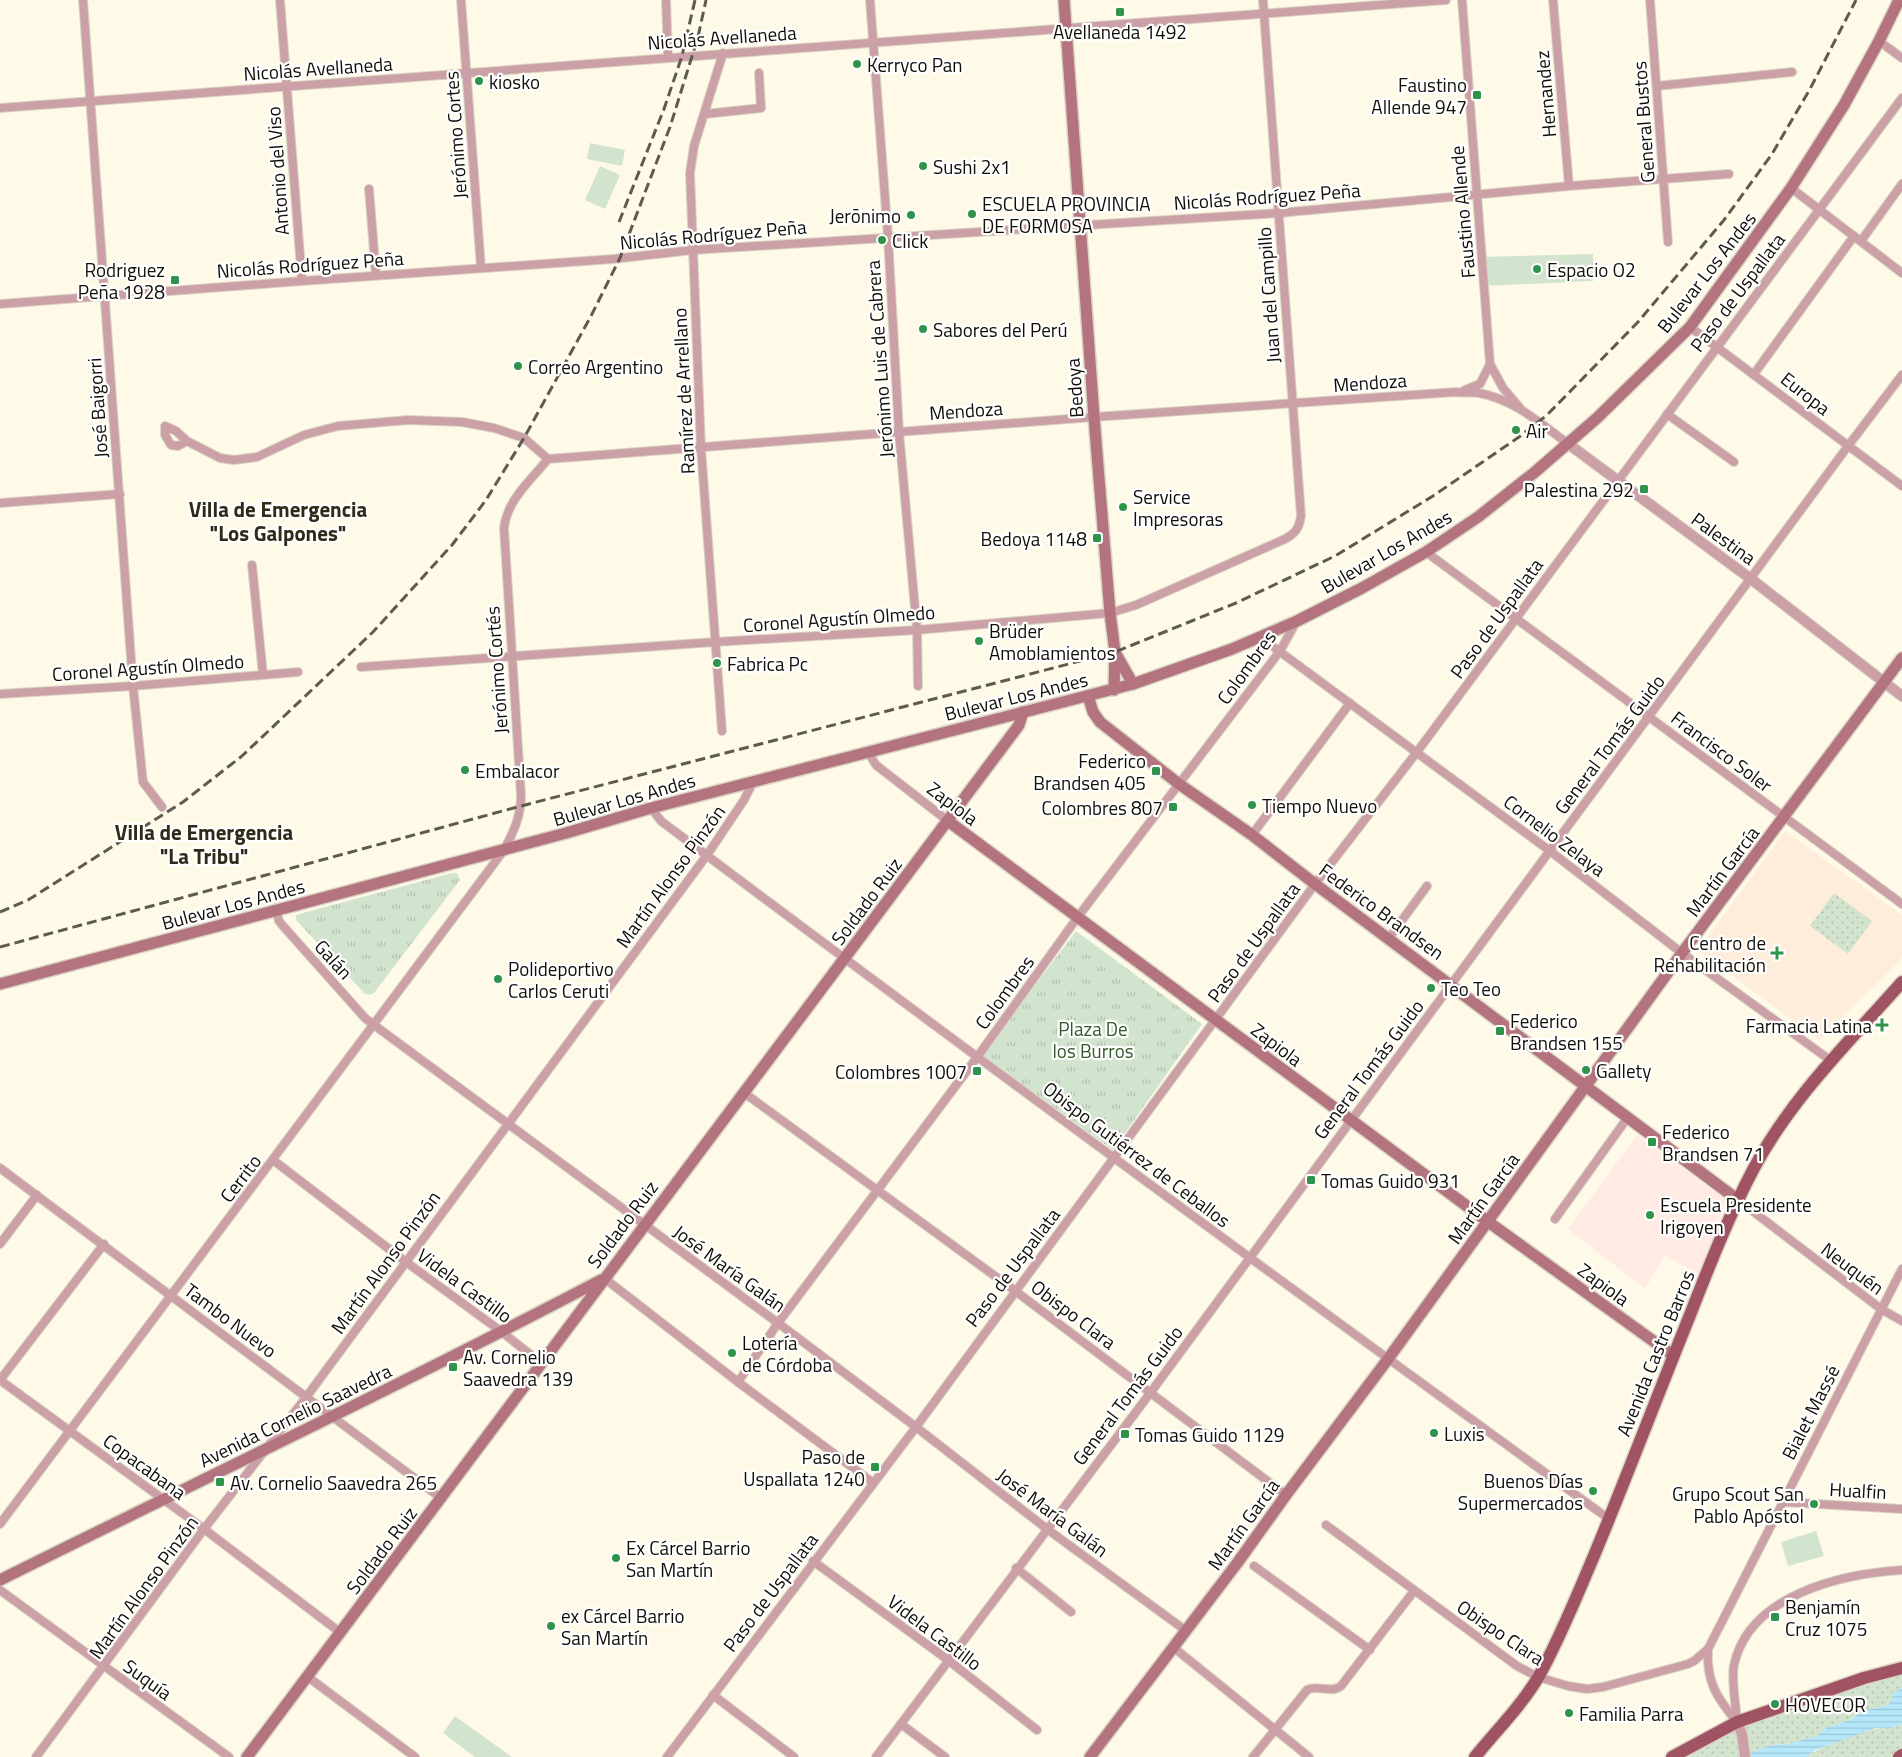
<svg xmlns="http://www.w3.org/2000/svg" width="1902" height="1757" viewBox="0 0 1902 1757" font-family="'Titillium Web',sans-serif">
<defs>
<pattern id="grass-dots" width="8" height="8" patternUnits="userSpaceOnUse" patternTransform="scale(1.25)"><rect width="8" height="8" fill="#d2e4ce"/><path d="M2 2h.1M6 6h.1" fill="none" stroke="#b3c2af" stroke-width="1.8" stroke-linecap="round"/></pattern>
<pattern id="park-tufts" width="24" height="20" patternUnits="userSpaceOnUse" patternTransform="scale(1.25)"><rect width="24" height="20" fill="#d2e4ce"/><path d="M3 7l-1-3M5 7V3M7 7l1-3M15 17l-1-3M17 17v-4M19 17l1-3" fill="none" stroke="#b3c2af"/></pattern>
<pattern id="water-rules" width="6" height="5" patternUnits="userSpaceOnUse" patternTransform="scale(1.25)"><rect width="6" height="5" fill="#b5e7fb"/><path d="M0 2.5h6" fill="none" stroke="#9bc5d6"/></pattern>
</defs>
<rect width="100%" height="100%" fill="#fffae8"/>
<path fill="#ffebe3" d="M 1637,1135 L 1727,1201 L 1698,1274 L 1665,1255 L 1645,1289 L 1568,1229 Z"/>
<path fill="#feeddb" d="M 1785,831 L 1902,915 L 1902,958 L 1819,1040 L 1698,950 Z"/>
<g fill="url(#grass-dots)">
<path d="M 1834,893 L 1872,921 L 1848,954 L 1810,926 Z"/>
<path d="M 1902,1668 L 1902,1688 L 1893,1693 L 1890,1705 L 1861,1711 L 1852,1719 L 1826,1728 L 1817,1736 L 1791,1743 L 1767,1746 L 1744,1757 L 1672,1757 L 1717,1731 Z"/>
<path d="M 1902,1724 L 1902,1755 L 1899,1757 L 1806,1757 C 1819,1747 1858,1732 1875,1729 C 1884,1727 1893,1727 1902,1724 Z"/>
</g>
<g fill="url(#park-tufts)">
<path d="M 452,873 L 457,873 L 460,880 L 374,993 L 369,995 L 364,993 L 296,920 L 296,915 L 299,914 Z"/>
<path d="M 1076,931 L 1202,1024 L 1113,1150 L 982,1055 Z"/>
</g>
<g fill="#d2e4ce">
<path d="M 590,143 L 625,150 L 622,166 L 587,159 Z"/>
<path d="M 600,166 L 620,175 L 605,209 L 585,200 Z"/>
<path d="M 1593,254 L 1593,281 L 1483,286 L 1480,257 Z"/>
<path d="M 1816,1531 L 1824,1556 L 1788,1566 L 1781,1542 Z"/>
<path d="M 455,1716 L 512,1757 L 475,1757 L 443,1733 Z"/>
</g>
<path fill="url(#water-rules)" d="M 1902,1688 L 1902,1724 L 1891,1728 L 1876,1728 L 1815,1750 L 1806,1757 L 1744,1757 L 1767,1746 L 1791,1743 L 1817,1736 L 1826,1728 L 1852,1719 L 1861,1711 L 1889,1705 L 1893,1693 Z"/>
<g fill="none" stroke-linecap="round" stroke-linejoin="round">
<defs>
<g id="minor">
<path d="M 83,0 L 133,686 L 143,782 L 162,807"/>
<path d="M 280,0 L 302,281"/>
<path d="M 461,0 L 481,268"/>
<path d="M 666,0 L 668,57"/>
<path d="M 870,0 L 888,237 L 899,432 L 917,630 L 918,686"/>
<path d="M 1462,0 L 1490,364 L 1503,388 L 1520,408"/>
<path d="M 1553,0 L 1569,186"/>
<path d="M 1650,0 L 1668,242"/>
<path d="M 1879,41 L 1902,58"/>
<path d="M 1657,86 L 1792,72"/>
<path d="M 0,108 L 1446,0"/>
<path d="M 705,114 L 761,108 L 759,73"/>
<path d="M 1791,188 L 1902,273"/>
<path d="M 369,189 L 376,275"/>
<path d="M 1861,241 L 1902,184"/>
<path d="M 0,304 L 302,281 L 613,259 L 693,250 L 1279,213 L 1569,186 L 1729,174"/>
<path d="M 1690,327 L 1902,486"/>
<path d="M 1754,374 L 1854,236"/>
<path d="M 1465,390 L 1480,384 L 1490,364"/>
<path d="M 1667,414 L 1734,462"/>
<path d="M 187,441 L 176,431 L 165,426 L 165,435 L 171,445 L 178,446 L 187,441 L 220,458 L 234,460 L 257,457 L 304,435 L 338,426 L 408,420 L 462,422 L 494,428 L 524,438 L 548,459"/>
<path d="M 0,503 L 120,494"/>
<path d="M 1426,552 L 1902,904"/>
<path d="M 252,565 L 263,675"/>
<path d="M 1260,637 L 1550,851 L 1682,953 L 1830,1060"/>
<path d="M 361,667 L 715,642 L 917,630 L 1110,613 L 1136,605 L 1285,539 C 1296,533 1299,528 1301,516 L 1263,0"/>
<path d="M 0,694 L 133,686 L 298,672"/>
<path d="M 722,731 L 701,448 L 690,173 L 694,146 L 723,53"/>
<path d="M 868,752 L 876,765 L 948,821"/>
<path d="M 651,808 L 661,821 C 975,1057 1291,1289 1609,1519"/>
<path d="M 1252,835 L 1350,703"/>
<path d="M 276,910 L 279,921 L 283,926 L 365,1018 L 374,1025 L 778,1323 L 916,1427 L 1047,1529 L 1185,1630"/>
<path d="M 1389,938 L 1427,886"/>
<path d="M 743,1092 L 1014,1290 L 1286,1495"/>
<path d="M 273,1160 L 406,1262 L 502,1332 L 541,1363"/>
<path d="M 0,1168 L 441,1498"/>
<path d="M 1738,1200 L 1881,1309 L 1902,1321"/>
<path d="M 1555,1219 L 1628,1117"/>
<path d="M 0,1244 L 37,1195"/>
<path d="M 604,1278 L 738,1382 L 872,1482"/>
<path d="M 0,1380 L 204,1529 L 341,1633"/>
<path d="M 0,1380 L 104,1244"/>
<path d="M 738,1382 L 778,1323 L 978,1056 L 1077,918 L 1280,651 L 1296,622"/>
<path d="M 1783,1502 L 1902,1509"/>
<path d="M 0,1524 L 504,850 C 514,831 521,816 521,795 L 504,528 C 507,500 531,480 548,459 L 1094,417 L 1456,392 C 1464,393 1472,392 1479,393 C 1513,399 1540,423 1567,443"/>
<path d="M 1326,1525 L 1517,1666 L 1538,1677 L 1568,1686 L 1587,1689 L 1603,1687 L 1688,1664 L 1694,1661 L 1708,1649 L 1902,1269"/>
<path d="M 813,1561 L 948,1660 L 1037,1730"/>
<path d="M 1254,1566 L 1370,1650"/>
<path d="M 1016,1568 L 1071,1612"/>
<path d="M 0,1590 L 229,1757"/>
<path d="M 1173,1647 L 1309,1757"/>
<path d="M 1708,1649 C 1706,1682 1717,1698 1737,1722"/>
<path d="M 308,1677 L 415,1757"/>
<path d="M 713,1695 L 794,1757"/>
<path d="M 1737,1722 C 1736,1705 1731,1680 1734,1665 C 1749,1595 1841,1574 1902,1570"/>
<path d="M 901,1724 L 945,1757"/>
<path d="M 36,1757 L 204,1529 L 307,1396 L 707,855 L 744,800 L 753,782"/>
<path d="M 667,1757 L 916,1427 L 1315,884 L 1417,752 L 1902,98"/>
<path d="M 876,1757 L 1151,1392 L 1848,446 L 1902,375"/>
<path d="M 1253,1757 L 1307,1690 C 1318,1684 1331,1694 1341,1686 L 1414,1591"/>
</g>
<g id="tertiary">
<path d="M 1567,443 L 1751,579 L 1902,696"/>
<path d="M 1737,1722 L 1742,1734 L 1745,1757"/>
</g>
<g id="secondary">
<path d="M 1064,0 L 1094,417 L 1110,613 L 1115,652 L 1114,690"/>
<path d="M 1116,654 L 1133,684"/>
<path d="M 1088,696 L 1093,712 L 1100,722 L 1179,784 L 1252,835 L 1315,884 L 1738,1200"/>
<path d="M 948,821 L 1487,1221 L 1674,1356"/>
<path d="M 0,984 L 566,833 L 651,808 L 1133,684 L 1232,649 L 1297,621 L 1362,588 L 1426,552 L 1478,517 L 1535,472 L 1597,418 L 1690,327 L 1791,188 L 1844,105 L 1879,41 L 1899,0"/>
<path d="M 0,1580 C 201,1480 403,1384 601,1280"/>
<path d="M 247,1757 L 1019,725 L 1023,712"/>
<path d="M 1090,1757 L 1238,1562 L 1286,1495 L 1388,1359 L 1682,953 L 1902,658"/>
</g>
<g id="primary">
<path d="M 1475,1757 C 1496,1731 1522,1705 1539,1676 C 1560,1638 1576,1598 1593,1558 C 1626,1479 1656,1399 1688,1320 C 1708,1269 1728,1217 1754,1168 C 1792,1097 1849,1042 1902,982"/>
<path d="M 1672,1757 L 1737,1722 L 1864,1678 L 1902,1668"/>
<path d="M 1899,1757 L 1902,1755"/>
</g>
</defs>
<use href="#minor" stroke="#d9d4c4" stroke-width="10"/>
<use href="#tertiary" stroke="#d9d4c4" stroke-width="12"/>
<use href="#secondary" stroke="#d9d4c4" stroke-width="14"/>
<use href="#primary" stroke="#d9d4c4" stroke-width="15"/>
<use href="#minor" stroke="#cca0a7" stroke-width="8"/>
<use href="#tertiary" stroke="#cca0a7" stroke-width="10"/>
<use href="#secondary" stroke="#b3747f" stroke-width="11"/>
<use href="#primary" stroke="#9f5363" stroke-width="12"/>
<g stroke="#5d5a4f" stroke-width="3" stroke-dasharray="10 5" stroke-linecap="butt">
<path d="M 619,222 L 664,109 L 682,56 L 695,0"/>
<path d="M 0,912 L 28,900 L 183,802 L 242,756 L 373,632 L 452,545 L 486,500 L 524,438 L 591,316 L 620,258 L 670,127 L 698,37 L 706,0"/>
<path d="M 0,947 L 521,806 L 1115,652 L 1236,603 L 1335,556 L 1433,496 L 1519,437 L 1547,415 L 1638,322 L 1724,220 L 1772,154 L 1810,89 L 1856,0"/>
</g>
</g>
<g fill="#2e944a" stroke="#fff" stroke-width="2">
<rect x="1115" y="7" width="10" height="10" rx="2.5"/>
<circle cx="857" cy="64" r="5"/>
<circle cx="479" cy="81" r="5"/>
<rect x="1472" y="90" width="10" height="10" rx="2.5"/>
<circle cx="923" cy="166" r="5"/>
<circle cx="972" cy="214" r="5"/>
<circle cx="911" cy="215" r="5"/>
<circle cx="882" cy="240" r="5"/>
<circle cx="1537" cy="269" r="5"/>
<rect x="170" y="275" width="10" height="10" rx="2.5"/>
<circle cx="923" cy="329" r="5"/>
<circle cx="518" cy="366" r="5"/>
<circle cx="1516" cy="430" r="5"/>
<rect x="1639" y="484" width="10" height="10" rx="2.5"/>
<circle cx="1123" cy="507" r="5"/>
<rect x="1092" y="533" width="10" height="10" rx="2.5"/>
<circle cx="979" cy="641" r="5"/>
<circle cx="717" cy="663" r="5"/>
<circle cx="465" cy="770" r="5"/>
<rect x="1151" y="766" width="10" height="10" rx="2.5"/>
<circle cx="1252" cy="805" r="5"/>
<rect x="1168" y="802" width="10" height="10" rx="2.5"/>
<path d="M1774.5 945.5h5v5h5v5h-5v5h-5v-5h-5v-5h5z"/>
<circle cx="498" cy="979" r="5"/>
<circle cx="1431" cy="988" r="5"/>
<path d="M1879.5 1017.5h5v5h5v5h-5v5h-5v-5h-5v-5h5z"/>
<rect x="1495" y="1026" width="10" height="10" rx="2.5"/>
<circle cx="1586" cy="1070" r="5"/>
<rect x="972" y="1066" width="10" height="10" rx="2.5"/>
<rect x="1647" y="1137" width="10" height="10" rx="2.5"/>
<rect x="1306" y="1175" width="10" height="10" rx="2.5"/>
<circle cx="1650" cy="1215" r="5"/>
<circle cx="732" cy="1353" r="5"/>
<rect x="448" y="1362" width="10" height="10" rx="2.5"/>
<circle cx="1434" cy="1433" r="5"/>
<rect x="1120" y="1429" width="10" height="10" rx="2.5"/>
<rect x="870" y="1462" width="10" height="10" rx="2.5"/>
<rect x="215" y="1477" width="10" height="10" rx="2.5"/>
<circle cx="1593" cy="1491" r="5"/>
<circle cx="1814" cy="1504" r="5"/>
<circle cx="616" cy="1558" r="5"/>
<rect x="1770" y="1612" width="10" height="10" rx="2.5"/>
<circle cx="551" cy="1626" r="5"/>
<circle cx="1775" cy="1704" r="5"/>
<circle cx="1569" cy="1713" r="5"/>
</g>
<g text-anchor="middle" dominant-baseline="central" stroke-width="4.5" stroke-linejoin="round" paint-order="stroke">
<g font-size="19" fill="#100e07" stroke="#fff" text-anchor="start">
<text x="1120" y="31" text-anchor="middle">Avellaneda 1492</text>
<text x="867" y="64">Kerryco Pan</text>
<text x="489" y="81">kiosko</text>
<text x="1467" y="84" text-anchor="end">Faustino<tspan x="1467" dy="22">Allende 947</tspan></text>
<text x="933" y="166">Sushi 2x1</text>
<text x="982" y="203">ESCUELA PROVINCIA<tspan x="982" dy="22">DE FORMOSA</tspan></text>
<text x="901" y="215" text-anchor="end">Jerōnimo</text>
<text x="892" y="240">Click</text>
<text x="165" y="269" text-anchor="end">Rodriguez<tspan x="165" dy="22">Peña 1928</tspan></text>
<text x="1547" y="269">Espacio O2</text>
<text x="933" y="329">Sabores del Perú</text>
<text x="528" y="366">Correo Argentino</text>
<text x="1526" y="430">Air</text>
<text x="1634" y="489" text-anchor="end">Palestina 292</text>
<text x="1133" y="496">Service<tspan x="1133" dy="22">Impresoras</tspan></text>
<text x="1087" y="538" text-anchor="end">Bedoya 1148</text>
<text x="989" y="630">Brüder<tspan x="989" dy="22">Amoblamientos</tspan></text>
<text x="727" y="663">Fabrica Pc</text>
<text x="1146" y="760" text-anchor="end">Federico<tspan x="1146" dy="22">Brandsen 405</tspan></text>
<text x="475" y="770">Embalacor</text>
<text x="1262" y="805">Tiempo Nuevo</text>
<text x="1163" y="807" text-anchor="end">Colombres 807</text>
<text x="1766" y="942" text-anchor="end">Centro de<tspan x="1766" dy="22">Rehabilitación</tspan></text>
<text x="508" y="968">Polideportivo<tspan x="508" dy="22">Carlos Ceruti</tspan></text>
<text x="1441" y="988">Teo Teo</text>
<text x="1510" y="1020">Federico<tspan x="1510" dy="22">Brandsen 155</tspan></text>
<text x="1872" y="1025" text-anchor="end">Farmacia Latina</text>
<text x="1596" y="1070">Gallety</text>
<text x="967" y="1071" text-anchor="end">Colombres 1007</text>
<text x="1662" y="1131">Federico<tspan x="1662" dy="22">Brandsen 71</tspan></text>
<text x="1321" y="1180">Tomas Guido 931</text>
<text x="1660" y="1204">Escuela Presidente<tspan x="1660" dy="22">Irigoyen</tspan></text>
<text x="742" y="1342">Lotería<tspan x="742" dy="22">de Córdoba</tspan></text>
<text x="463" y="1356">Av. Cornelio<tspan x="463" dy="22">Saavedra 139</tspan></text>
<text x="1444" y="1433">Luxis</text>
<text x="1135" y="1434">Tomas Guido 1129</text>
<text x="865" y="1456" text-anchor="end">Paso de<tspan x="865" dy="22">Uspallata 1240</tspan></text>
<text x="1583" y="1480" text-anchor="end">Buenos Días<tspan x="1583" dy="22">Supermercados</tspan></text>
<text x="230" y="1482">Av. Cornelio Saavedra 265</text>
<text x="1804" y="1493" text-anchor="end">Grupo Scout San<tspan x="1804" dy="22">Pablo Apóstol</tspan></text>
<text x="626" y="1547">Ex Cárcel Barrio<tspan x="626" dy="22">San Martín</tspan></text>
<text x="1785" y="1606">Benjamín<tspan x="1785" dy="22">Cruz 1075</tspan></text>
<text x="561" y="1615">ex Cárcel Barrio<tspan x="561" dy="22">San Martín</tspan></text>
<text x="1785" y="1704">HOVECOR</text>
<text x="1579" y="1713">Familia Parra</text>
</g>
<g font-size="19" fill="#100e07" stroke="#fff">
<text transform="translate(722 37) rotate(-4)">Nicolás Avellaneda</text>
<text transform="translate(318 68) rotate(-4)">Nicolás Avellaneda</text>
<text transform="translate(1545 94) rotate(-95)">Hernandez</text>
<text transform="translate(1643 122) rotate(-94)">General Bustos</text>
<text transform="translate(455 135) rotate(-94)">Jerónimo Cortes</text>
<text transform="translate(277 171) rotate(-94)">Antonio del Viso</text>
<text transform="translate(1267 196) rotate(-4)">Nicolás Rodríguez Peña</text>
<text transform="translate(1462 212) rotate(-95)">Faustino Allende</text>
<text transform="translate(713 234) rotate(-5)">Nicolás Rodríguez Peña</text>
<text transform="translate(310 264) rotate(-4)">Nicolás Rodríguez Peña</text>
<text transform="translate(1706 272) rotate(-52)">Bulevar Los Andes</text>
<text transform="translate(1737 292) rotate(-53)">Paso de Uspallata</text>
<text transform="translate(1268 295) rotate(-94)">Juan del Campillo</text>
<text transform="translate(879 359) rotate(-94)">Jerónimo Luis de Cabrera</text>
<text transform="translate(1370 382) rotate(-4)">Mendoza</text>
<text transform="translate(1074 388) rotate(-94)">Bedoya</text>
<text transform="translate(683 391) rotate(-93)">Ramírez de Arrellano</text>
<text transform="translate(1806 393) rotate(38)">Europa</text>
<text transform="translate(97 408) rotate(-94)">José Baigorri</text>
<text transform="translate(966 410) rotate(-4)">Mendoza</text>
<text transform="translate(1724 538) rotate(36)">Palestina</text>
<text transform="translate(1386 551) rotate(-30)">Bulevar Los Andes</text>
<text transform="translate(839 618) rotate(-4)">Coronel Agustín Olmedo</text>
<text transform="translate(1496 618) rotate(-54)">Paso de Uspallata</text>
<text transform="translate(148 667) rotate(-4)">Coronel Agustín Olmedo</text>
<text transform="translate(1246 667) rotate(-54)">Colombres</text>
<text transform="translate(496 670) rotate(-94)">Jerónimo Cortés</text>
<text transform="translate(1016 696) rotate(-14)">Bulevar Los Andes</text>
<text transform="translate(1609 744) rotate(-53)">General Tomás Guido</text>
<text transform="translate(1722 751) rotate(37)">Francisco Soler</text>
<text transform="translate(624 799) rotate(-16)">Bulevar Los Andes</text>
<text transform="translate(953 803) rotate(37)">Zapiola</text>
<text transform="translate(1555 835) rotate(37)">Cornelio Zelaya</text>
<text transform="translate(1722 871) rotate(-53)">Martín García</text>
<text transform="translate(670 876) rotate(-54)">Martín Alonso Pinzón</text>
<text transform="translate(866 901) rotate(-53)">Soldado Ruiz</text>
<text transform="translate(233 904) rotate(-15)">Bulevar Los Andes</text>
<text transform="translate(1382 911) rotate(36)">Federico Brandsen</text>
<text transform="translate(1253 942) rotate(-54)">Paso de Uspallata</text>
<text transform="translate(334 959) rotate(48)">Galán</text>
<text transform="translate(1004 992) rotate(-54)">Colombres</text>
<text transform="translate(1277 1044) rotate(37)">Zapiola</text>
<text transform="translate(1368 1069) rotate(-53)">General Tomás Guido</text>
<text transform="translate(1137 1154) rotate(37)">Obispo Gutiérrez de Ceballos</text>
<text transform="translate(240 1178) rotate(-53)">Cerrito</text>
<text transform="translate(1483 1198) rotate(-54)">Martín García</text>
<text transform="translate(622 1224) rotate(-53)">Soldado Ruiz</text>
<text transform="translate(385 1262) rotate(-54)">Martín Alonso Pinzón</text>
<text transform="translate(1012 1267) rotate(-53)">Paso de Uspallata</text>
<text transform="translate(730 1268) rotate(36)">José María Galán</text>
<text transform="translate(1853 1268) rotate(37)">Neuquén</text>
<text transform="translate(1604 1284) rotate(36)">Zapiola</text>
<text transform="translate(465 1285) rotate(36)">Videla Castillo</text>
<text transform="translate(1074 1314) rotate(37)">Obispo Clara</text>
<text transform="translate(231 1320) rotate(37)">Tambo Nuevo</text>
<text transform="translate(1655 1353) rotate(-68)">Avenida Castro Barros</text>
<text transform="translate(1127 1395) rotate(-53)">General Tomás Guido</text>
<text transform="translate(1810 1412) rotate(-63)">Bialet Massé</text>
<text transform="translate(295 1415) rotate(-26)">Avenida Cornelio Saavedra</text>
<text transform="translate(145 1466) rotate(36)">Copacabana</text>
<text transform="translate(1858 1490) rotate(3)">Hualfin</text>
<text transform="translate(1053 1512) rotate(37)">José María Galán</text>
<text transform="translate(1243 1524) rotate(-54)">Martín García</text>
<text transform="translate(381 1550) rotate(-53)">Soldado Ruiz</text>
<text transform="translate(143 1587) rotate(-54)">Martín Alonso Pinzón</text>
<text transform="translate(770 1592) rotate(-53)">Paso de Uspallata</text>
<text transform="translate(935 1632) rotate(37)">Videla Castillo</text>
<text transform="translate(1501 1632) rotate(34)">Obispo Clara</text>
<text transform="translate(148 1679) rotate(36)">Suquía</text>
</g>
<g font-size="19" fill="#325928" stroke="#fff">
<text x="1093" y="1028">Plaza De<tspan x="1093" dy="22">los Burros</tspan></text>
</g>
<g font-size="21" font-weight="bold" fill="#2f2b19" stroke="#fff">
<text x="278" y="509">Villa de Emergencia<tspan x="278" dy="24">"Los Galpones"</tspan></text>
<text x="204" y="832">Villa de Emergencia<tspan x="204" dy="24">"La Tribu"</tspan></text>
</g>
</g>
</svg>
